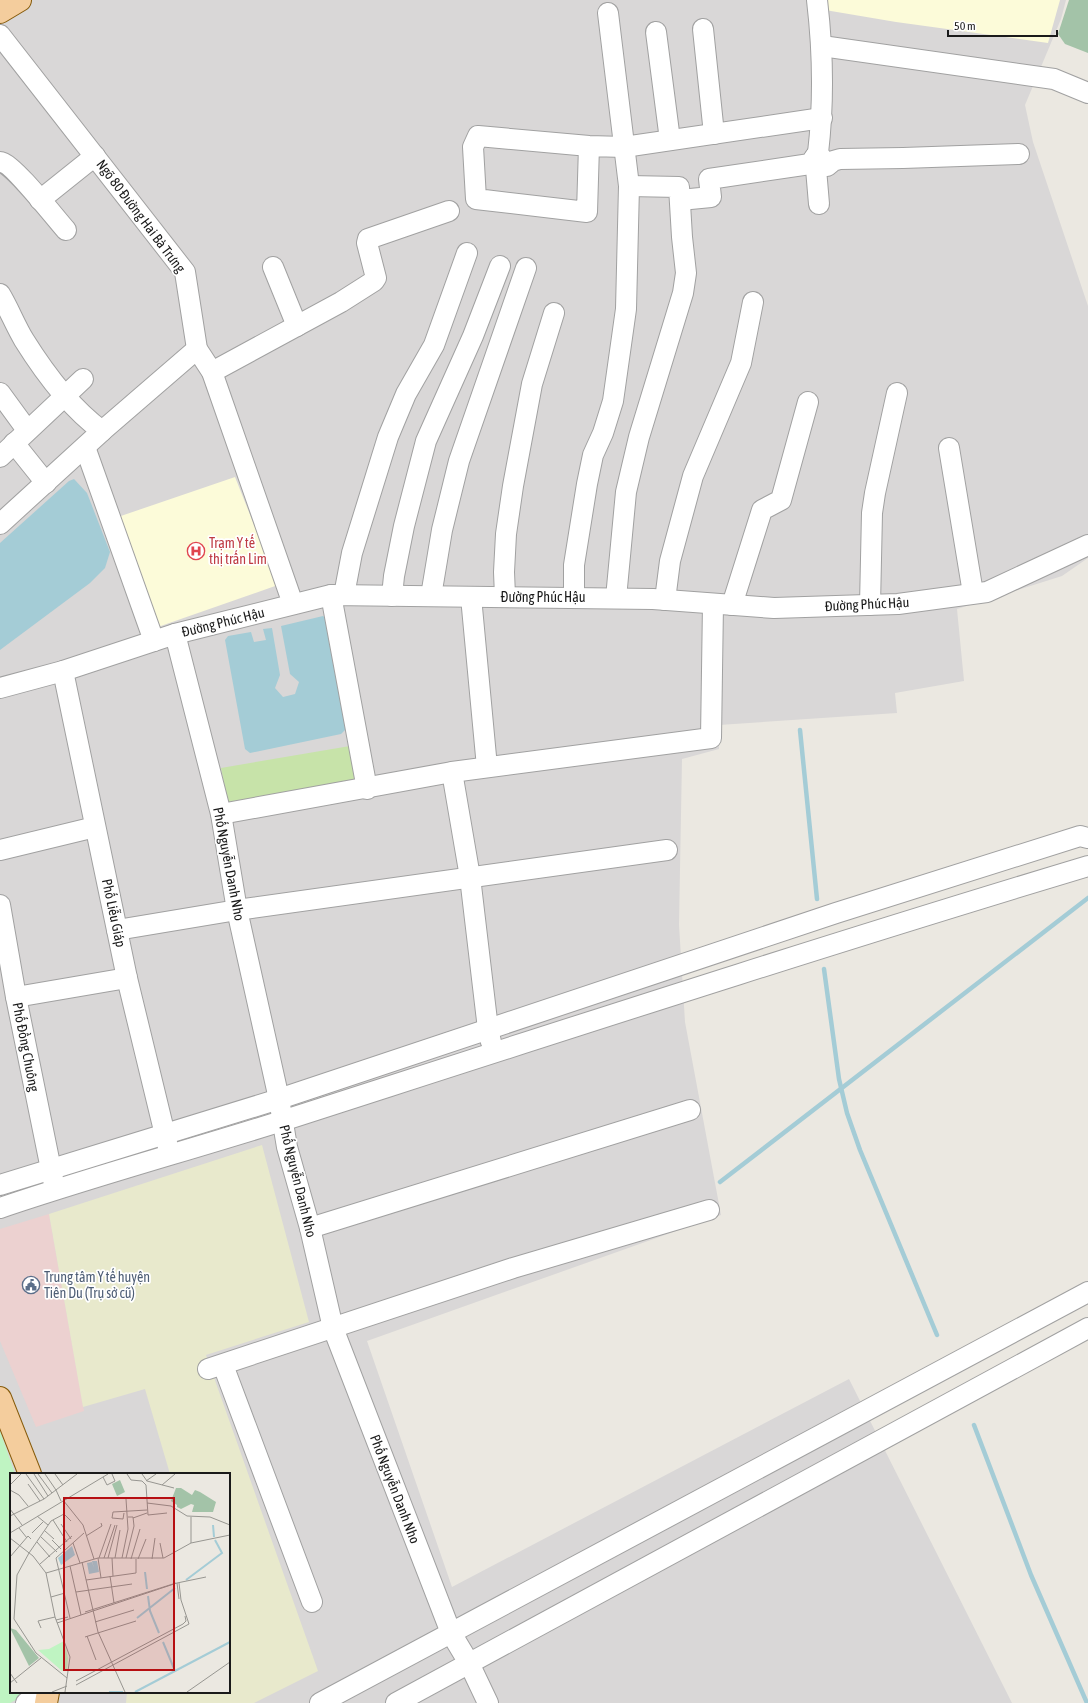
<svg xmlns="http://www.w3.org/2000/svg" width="1088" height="1703" viewBox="0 0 1088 1703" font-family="'Asap Condensed',sans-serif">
<rect width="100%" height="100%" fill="#ebe8e1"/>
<path fill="#d9d7d7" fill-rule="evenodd" d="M 0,0 L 1066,0 L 1061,19 L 1025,105 L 1033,142 L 1088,306 L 1088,558 L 1062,576 L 957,609 L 964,681 L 895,693 L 897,713 L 719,725 L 719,749 L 682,759 L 679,925 L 685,1022 L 721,1215 L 367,1341 L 452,1587 L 849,1379 L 1012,1703 L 0,1703 ZM 11,1474 L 229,1474 L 229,1692 L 11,1692 Z"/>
<path fill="#ecd1d0" d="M 49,1214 L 84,1411 L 36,1427 L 0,1341 L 0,1229 Z"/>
<g fill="#fcfbd9">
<path d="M 826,0 L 1060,0 L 1048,43 L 896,22 L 825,10 Z"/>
<path d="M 235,477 L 278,585 L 155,628 L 115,518 Z"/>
</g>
<path fill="#e8e9cc" d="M 262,1145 L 309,1322 L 206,1355 L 318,1671 L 254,1703 L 126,1703 L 127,1692 L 229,1692 L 229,1474 L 170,1474 L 145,1389 L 83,1407 L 49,1214 Z"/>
<path fill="#c7e3a9" d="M 350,746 L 356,780 L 228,802 L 221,768 Z"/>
<path fill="#a3c3a8" d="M 1069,0 L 1088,0 L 1088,53 L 1065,44 L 1058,34 Z"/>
<path fill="#bff4c2" d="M 0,1431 L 15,1474 L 11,1474 L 11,1692 L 31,1692 L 10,1703 L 0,1703 Z"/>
<g fill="#a4ccd6">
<path d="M 74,479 L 87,493 L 110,552 L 105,568 L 90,583 L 0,650 L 0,543 L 69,481 Z"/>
<path d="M 323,616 L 327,619 L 346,729 L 341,734 L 250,753 L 245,749 L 225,640 L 228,636 L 251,632 L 254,642 L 266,640 L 263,629 L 272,628 L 280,675 L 275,688 L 283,697 L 295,694 L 299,682 L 290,674 L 281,626 Z"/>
</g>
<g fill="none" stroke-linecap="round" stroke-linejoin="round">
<g stroke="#a4ccd6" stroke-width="4.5">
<path d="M 800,730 L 817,899"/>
<path d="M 824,969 L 839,1079 L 847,1113 L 860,1150 L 937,1335"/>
<path d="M 720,1182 L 1088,898"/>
<path d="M 974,1425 L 1031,1575 L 1087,1703"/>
</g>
<defs>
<g id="minor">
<path d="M 817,0 C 823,51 824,102 818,153 L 827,166 L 833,161 L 840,159 L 903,158 L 1019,154"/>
<path d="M 703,29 L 714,134"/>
<path d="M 656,32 L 670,140"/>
<path d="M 0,35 L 185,272 L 197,349 L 212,372 L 293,604"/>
<path d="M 822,46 L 1054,79 L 1088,93"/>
<path d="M 589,146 L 587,212 L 476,199 L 473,147 L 478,136 L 589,146 L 624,147 L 822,118"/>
<path d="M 815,157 L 819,204"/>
<path d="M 0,162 C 12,162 56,219 66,230"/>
<path d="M 40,200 L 95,156"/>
<path d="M 680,200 L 711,197 L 709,179 L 810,164 L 818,153"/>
<path d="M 273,267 L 297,326"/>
<path d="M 0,294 C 9,309 15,325 24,340 C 44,372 72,409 102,431"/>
<path d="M 212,372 L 341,302 L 374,281 L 376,278 L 367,243 L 368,239 L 449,211"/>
<path d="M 0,393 L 27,430"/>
<path d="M 14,443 L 46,483"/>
<path d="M 85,447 L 154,641"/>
<path d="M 949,448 L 973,593"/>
<path d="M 0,457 L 83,379"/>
<path d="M 0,524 L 102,431 L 197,349"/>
<path d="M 331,595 L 367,789"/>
<path d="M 344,595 L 352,553 L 388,437 L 406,394 L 434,345 L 467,253"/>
<path d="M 392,596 L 394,576 L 404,526 L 426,441 L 473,336 L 500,266"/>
<path d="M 431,596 L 442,530 L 459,461 L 526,268"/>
<path d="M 505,596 L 504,572 L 506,534 L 513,486 L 532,384 L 554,313"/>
<path d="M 471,597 L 487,767"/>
<path d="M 574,597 L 574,565 L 587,484 L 593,455 L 603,433 L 613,401 L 626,309 L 629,186 L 608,13"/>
<path d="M 616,598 L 626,492 L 639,437 L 683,293 L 686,273 L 682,237 L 679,187 L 629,186"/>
<path d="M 665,600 L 670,561 L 693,476 L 741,363 L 753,302"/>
<path d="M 732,605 L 762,510 L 781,500 L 808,402"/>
<path d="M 870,605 L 872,513 L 875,493 L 897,393"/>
<path d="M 175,634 L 221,814 L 237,910 L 279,1099 L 287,1147 L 310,1228 L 333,1328 L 451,1633 L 469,1663 L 488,1703"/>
<path d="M 63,671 L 127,978 L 168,1147"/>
<path d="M 0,688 L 63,671 L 175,634 L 331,595 L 653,599 L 774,608 L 898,604 L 987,592 L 1088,545"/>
<path d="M 452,772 L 470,877 L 488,1029 L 491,1042"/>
<path d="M 221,814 L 452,772 L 711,738 L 713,604"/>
<path d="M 0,850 L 95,827"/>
<path d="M 0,905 L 16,997 L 54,1184"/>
<path d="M 117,930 L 237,910 L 667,850"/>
<path d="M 16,997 L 127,978"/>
<path d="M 0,1185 L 279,1099 L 836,913 L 1080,836 L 1088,838"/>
<path d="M 0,1208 C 94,1176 190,1150 285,1120 C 552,1034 819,947 1088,866"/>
<path d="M 310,1228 L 690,1110"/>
<path d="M 223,1365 L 312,1602"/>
<path d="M 208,1369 L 513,1268 L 709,1210"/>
<path d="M 26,1703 L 40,1692"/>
<path d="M 320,1703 L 1088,1292"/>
<path d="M 396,1703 L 1088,1328"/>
</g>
<g id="major">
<path d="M 0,12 L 20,0"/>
<path d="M 0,1398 L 30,1474"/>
<path d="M 46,1703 L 48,1692"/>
</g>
</defs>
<use href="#minor" stroke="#a1a1a1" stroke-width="22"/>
<use href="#major" stroke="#865b0b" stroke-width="24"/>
<use href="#minor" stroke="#fff" stroke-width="20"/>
<use href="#major" stroke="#f4cd9d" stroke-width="22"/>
</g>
<defs>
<symbol id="hospital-ring" viewBox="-11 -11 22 22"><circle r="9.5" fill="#fff" stroke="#e0444e" stroke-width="1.5"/><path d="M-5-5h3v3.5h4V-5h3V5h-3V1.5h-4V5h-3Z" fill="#e0444e"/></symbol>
<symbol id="civic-ring" viewBox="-11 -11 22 22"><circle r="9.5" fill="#fff" stroke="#5c6f8a" stroke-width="1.5"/><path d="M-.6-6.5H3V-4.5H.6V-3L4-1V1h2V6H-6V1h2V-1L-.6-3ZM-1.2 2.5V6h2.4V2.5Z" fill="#5c6f8a"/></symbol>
</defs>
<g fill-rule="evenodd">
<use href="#hospital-ring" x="186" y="541" width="20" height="20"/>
<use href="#civic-ring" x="21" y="1275" width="20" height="20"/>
</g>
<g text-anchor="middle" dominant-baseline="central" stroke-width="3.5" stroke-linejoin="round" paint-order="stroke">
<g font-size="14" fill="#1a1a1a" stroke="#fff">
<text transform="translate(141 216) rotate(53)">Ngõ 80 Đường Hai Bà Trưng</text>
<text x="543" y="597">Đường Phúc Hậu</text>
<text transform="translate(867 604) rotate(-3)">Đường Phúc Hậu</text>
<text transform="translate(223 622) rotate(-14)">Đường Phúc Hậu</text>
<text transform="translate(229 864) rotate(79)">Phố Nguyễn Danh Nho</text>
<text transform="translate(114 913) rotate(78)">Phố Liễu Giáp</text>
<text transform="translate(26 1047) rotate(79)">Phố Đồng Chuông</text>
<text transform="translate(298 1181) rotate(76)">Phố Nguyễn Danh Nho</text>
<text transform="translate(395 1489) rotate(69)">Phố Nguyễn Danh Nho</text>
</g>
<g font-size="14" fill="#be3a42" stroke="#fff" text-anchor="start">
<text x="209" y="543">Trạm Y tế<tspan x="209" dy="16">thị trấn Lim</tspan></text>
</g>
<g font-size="14" fill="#4e5e75" stroke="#fff" text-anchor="start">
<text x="44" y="1277">Trung tâm Y tế huyện<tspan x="44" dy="16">Tiên Du (Trụ sở cũ)</tspan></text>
</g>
</g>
<g transform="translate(10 1473)">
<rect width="220" height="220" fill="#ebe8e1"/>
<path d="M 110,7 L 115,19 L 107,23 L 102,11 ZM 166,15 L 171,15 L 182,22 L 185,17 L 190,19 L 206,29 L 203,39 L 182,39 L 184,32 L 181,31 L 171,36 L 167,34 L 167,32 L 161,28 ZM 0,155 L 6,157 L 29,185 L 19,193 Z" fill="#a3c3a8"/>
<path d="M 54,168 L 58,185 L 57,196 L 52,198 L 28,177 L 39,176 Z" fill="#bff4c2"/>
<path d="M 62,73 L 65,82 L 51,92 L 48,85 ZM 82,88 L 87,88 L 89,99 L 79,101 L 77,90 L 82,89 L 84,95 Z" fill="#a4ccd6"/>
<path fill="none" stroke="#a4ccd6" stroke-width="2" d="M 203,52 L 204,64M 135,99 L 137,116M 176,107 L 212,80 L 205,67M 138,123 L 140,138 L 149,160M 127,145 L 165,115M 153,169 L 165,198M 99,219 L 113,219M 125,219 L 220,169"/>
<path fill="none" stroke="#979691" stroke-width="1" d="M 16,1 L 34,26M 24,1 L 38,23M 28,1 L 42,20M 35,1 L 46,17M 45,1 L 53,12M 117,1 L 121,7 L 132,8 L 136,12 L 138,42 L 157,40M 132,1 L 137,8 L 164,15M 93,4 L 97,12 L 105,8 L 102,1M 136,8 L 146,1M 18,11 L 30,28M 0,12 L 11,1M 152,12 L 165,1M 0,17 L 9,22 L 18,33M 46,17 L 51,28M 53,27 L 73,52 L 84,86M 137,30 L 161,33 L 177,43 L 200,44 L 220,52M 0,36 L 12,52M 114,40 L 113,46 L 102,45 L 103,39 L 137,37M 0,43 L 34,26 L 67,1M 27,43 L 38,52M 123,45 L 137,40M 43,47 L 57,69M 51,51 L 61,66M 9,55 L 17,65M 35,58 L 44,66M 0,60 L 98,1M 22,60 L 33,49M 76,63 L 92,53 L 91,50M 31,64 L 47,79M 0,65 L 23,83 L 36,100 L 45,144 L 60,184 L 55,219M 42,67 L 51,76M 27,69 L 40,84M 63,70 L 70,90M 150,70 L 153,85M 181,70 L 181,44M 0,84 L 18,63 L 21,66M 88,85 L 91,105M 89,85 L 101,51M 94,85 L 105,52M 98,85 L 107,52M 102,85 L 103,103M 105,85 L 110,57M 112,85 L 118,56 L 116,26M 116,85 L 124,53 L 123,44 L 118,44M 121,86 L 130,56M 128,86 L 136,66M 142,86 L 145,65M 72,89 L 88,159 L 115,219M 30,91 L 62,63M 60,93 L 71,142M 36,100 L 88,85 L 154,85 L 181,70 L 220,62M 100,103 L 104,130M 76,107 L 126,100 L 126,86M 167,110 L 169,126M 66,119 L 122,111M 41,124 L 55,120M 75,139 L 166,110M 60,145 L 46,85 L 74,60M 46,147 L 58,144M 85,149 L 124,137M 47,150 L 167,110 L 196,104M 31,155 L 28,148 L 45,144M 77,163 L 86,187M 75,164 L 126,148M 0,200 L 7,210M 57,205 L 26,180 L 4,146 L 7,102 L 19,80 L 41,48 L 54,41 L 61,48M 66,208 L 173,151 L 176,148 L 175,143M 0,210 L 31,185M 66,212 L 179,151 L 171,127 L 169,110M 42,219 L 57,213M 177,219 L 220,189"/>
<path fill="#b60f12" fill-opacity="0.15" stroke="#b60f12" stroke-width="2" d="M 54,25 L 164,25 L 164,197 L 54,197 Z"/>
<rect width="220" height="220" fill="none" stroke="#1a1a1a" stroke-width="2"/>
</g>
<path d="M948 30v6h109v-6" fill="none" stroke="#1a1a1a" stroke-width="2"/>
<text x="954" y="30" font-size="12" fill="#1a1a1a" stroke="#ffffff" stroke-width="3" paint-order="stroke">50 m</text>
</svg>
